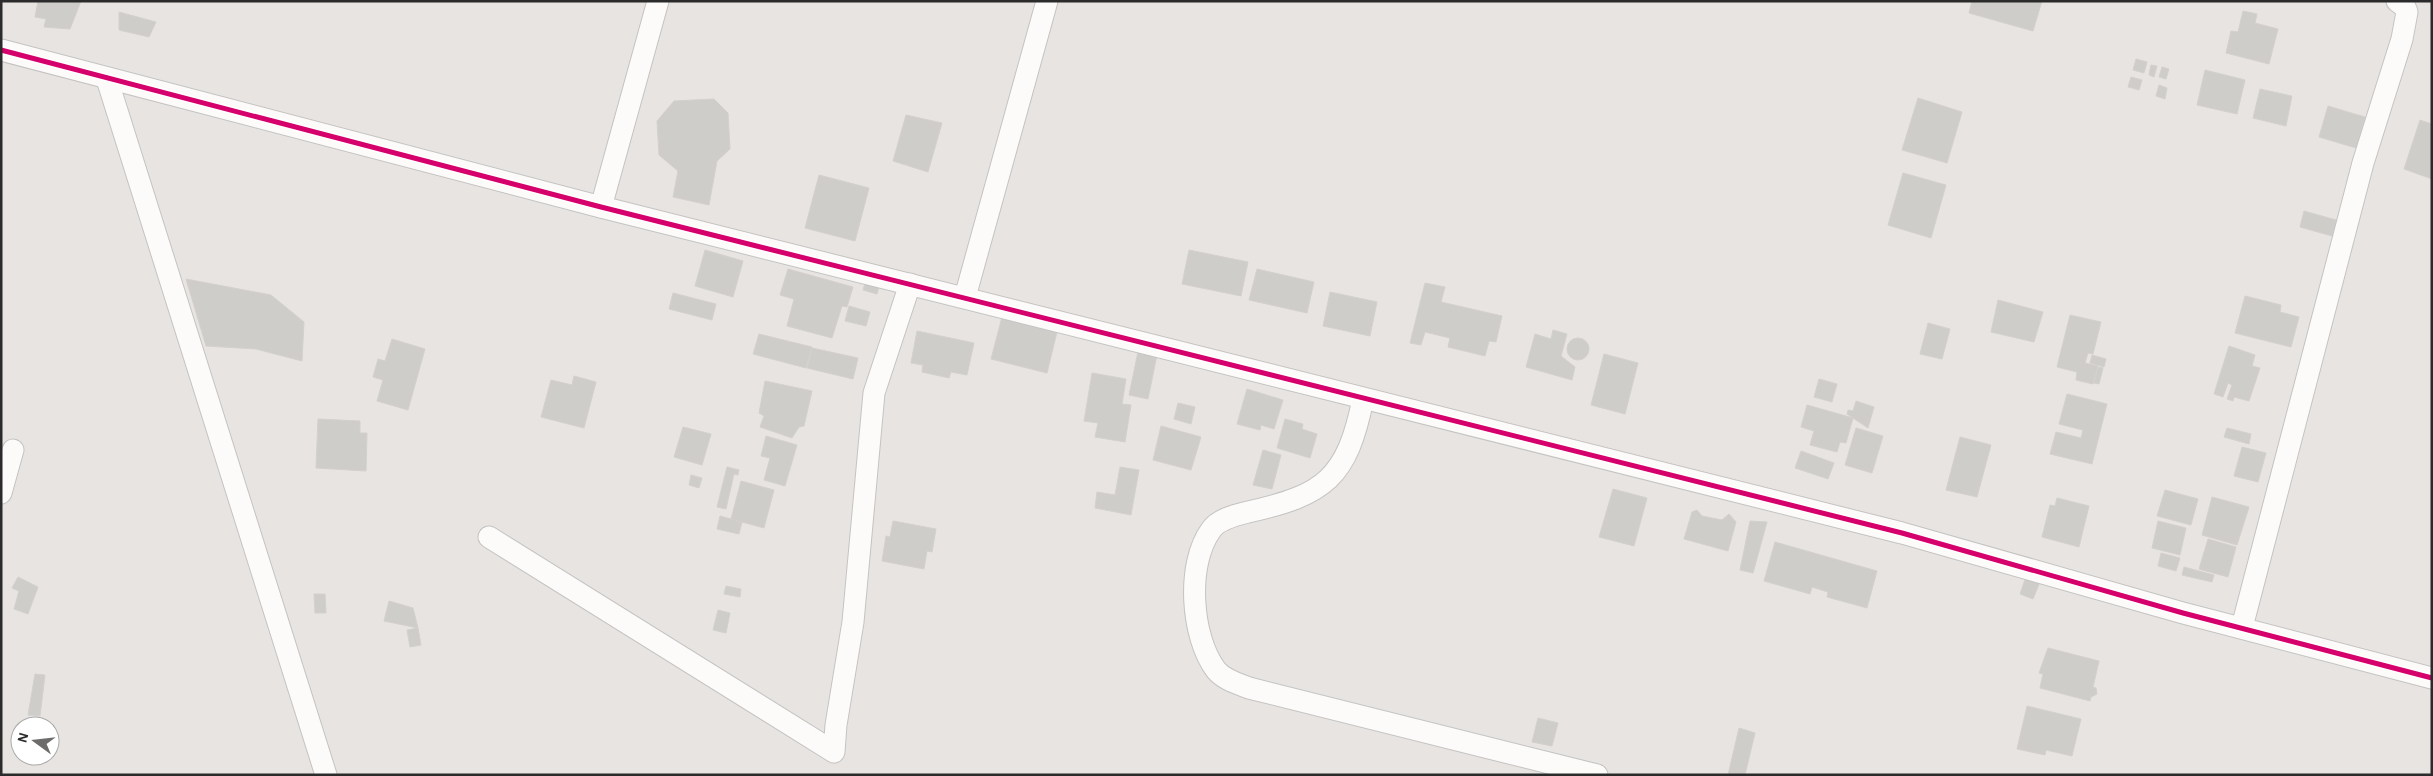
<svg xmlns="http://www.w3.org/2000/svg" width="2433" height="776" viewBox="0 0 2433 776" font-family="'Alegreya Sans',sans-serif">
<rect width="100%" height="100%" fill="#e8e4e1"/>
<g fill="#cfcdca" stroke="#d3d0cd">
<path d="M 38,1 L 81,1 L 70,29 L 44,27 L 46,19 L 35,17 Z"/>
<path d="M 1972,1 L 2042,1 L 2033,31 L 1969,13 Z"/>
<path d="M 2243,11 L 2257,14 L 2255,23 L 2278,29 L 2269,64 L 2226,53 L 2231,31 L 2238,32 Z"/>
<path d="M 119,12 L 156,22 L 149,37 L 119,30 Z"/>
<path d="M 2136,59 L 2147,62 L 2144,73 L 2133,70 Z"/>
<path d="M 2151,65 L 2157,66 L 2154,77 L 2149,75 Z"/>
<path d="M 2162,67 L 2169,69 L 2166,79 L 2159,77 Z"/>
<path d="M 2205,70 L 2245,80 L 2237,114 L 2197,105 Z"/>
<path d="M 2131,77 L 2142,80 L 2139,90 L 2128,87 Z"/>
<path d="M 2159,85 L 2167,88 L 2165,99 L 2156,96 Z"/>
<path d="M 2260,89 L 2292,96 L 2286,126 L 2253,118 Z"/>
<path d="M 1918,98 L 1962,112 L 1947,163 L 1902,150 Z"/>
<path d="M 714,99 L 728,113 L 730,149 L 717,161 L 709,205 L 673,197 L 678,171 L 659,155 L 657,121 L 674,101 Z"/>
<path d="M 2328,106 L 2365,117 L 2356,148 L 2319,137 Z"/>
<path d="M 906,115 L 942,123 L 928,172 L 893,161 Z"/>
<path d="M 2420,120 L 2432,124 L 2432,179 L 2404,169 Z"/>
<path d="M 1903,173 L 1946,185 L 1931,238 L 1888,225 Z"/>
<path d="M 819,175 L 869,188 L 855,241 L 805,228 Z"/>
<path d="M 2304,211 L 2336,220 L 2332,236 L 2300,227 Z"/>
<path d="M 705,250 L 743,261 L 733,297 L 695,286 Z"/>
<path d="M 1189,250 L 1248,262 L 1241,296 L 1182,284 Z"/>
<path d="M 788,269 L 853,287 L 847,307 L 842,306 L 832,338 L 787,326 L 794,299 L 780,295 Z"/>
<path d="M 1257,269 L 1314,282 L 1307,313 L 1249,300 Z"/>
<path d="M 186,279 L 271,295 L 304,322 L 302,361 L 256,349 L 206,346 Z"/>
<path d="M 866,280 L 880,283 L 877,294 L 863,290 Z"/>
<path d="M 1425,283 L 1445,287 L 1441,302 L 1502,316 L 1496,342 L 1489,341 L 1485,356 L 1448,347 L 1450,338 L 1425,332 L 1421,345 L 1410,343 Z"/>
<path d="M 1330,292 L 1377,302 L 1370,336 L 1323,326 Z"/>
<path d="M 673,293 L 716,304 L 712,320 L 669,309 Z"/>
<path d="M 2245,296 L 2281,305 L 2280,312 L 2299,317 L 2291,347 L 2235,333 Z"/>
<path d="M 1998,300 L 2043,312 L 2034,342 L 1991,332 Z"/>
<path d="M 849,306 L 870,312 L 866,326 L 845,321 Z"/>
<path d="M 2070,315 L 2101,322 L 2093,354 L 2088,353 L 2085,363 L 2098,366 L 2093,384 L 2076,380 L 2077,372 L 2057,367 Z"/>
<path d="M 1002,317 L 1057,332 L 1047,373 L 991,359 Z"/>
<path d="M 1928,323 L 1950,329 L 1942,359 L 1920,354 Z"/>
<path d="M 1553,330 L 1567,334 L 1561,356 L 1575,367 L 1572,380 L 1526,367 L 1535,334 L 1551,339 Z"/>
<path d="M 917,331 L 974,343 L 967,375 L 951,372 L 949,378 L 922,372 L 923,365 L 911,363 Z"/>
<path d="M 759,334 L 812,347 L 806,368 L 753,354 Z"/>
<circle cx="1578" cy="349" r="11"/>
<path d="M 392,339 L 425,349 L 408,410 L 377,401 L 383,380 L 373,377 L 378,359 L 385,361 Z"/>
<path d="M 2229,346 L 2255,355 L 2252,366 L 2260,368 L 2249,401 L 2234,397 L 2233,401 L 2227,399 L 2232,385 L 2228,383 L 2223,397 L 2214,394 Z"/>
<path d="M 1139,347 L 1158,350 L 1148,399 L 1129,395 Z"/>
<path d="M 812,348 L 858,358 L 853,379 L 807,368 Z"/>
<path d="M 1604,354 L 1638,363 L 1625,414 L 1591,405 Z"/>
<path d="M 2092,355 L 2106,359 L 2104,367 L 2090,363 Z"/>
<path d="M 2098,367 L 2103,368 L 2099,384 L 2094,383 Z"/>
<path d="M 1092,373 L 1126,379 L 1122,404 L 1131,405 L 1125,442 L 1095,437 L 1098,423 L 1084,421 Z"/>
<path d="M 574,376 L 596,382 L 584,428 L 541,417 L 551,380 L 572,385 Z"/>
<path d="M 1819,379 L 1837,384 L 1832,402 L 1814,397 Z"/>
<path d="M 765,381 L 812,391 L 804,426 L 799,427 L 792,438 L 760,427 L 764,416 L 759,413 Z"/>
<path d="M 1247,389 L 1283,400 L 1274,429 L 1261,425 L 1260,430 L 1237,424 Z"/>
<path d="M 2067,394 L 2107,404 L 2092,464 L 2050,454 L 2056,432 L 2081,438 L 2083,430 L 2059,424 Z"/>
<path d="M 1856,401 L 1874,407 L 1868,428 L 1847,414 L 1848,410 L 1853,411 Z"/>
<path d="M 1178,403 L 1195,407 L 1191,424 L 1174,419 Z"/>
<path d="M 1807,405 L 1853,418 L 1846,443 L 1840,442 L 1837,452 L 1810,445 L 1814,431 L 1801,427 Z"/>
<path d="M 318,419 L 360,421 L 360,433 L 367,433 L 366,471 L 316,468 Z"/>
<path d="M 1285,419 L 1303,424 L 1302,429 L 1317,434 L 1310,458 L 1277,448 Z"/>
<path d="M 1161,426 L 1201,437 L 1191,470 L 1153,460 Z"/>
<path d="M 683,427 L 711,434 L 702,465 L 674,457 Z"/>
<path d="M 1856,428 L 1883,436 L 1872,473 L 1845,465 Z"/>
<path d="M 2227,428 L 2251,434 L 2249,444 L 2224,437 Z"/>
<path d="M 766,436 L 797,445 L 785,486 L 764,480 L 770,458 L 761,456 Z"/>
<path d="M 1960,437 L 1991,445 L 1977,497 L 1946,490 Z"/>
<path d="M 2242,447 L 2266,453 L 2258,482 L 2234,476 Z"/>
<path d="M 1263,450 L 1281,455 L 1272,489 L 1253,485 Z"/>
<path d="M 1801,451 L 1834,463 L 1828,479 L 1795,468 Z"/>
<path d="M 727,467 L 739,470 L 738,475 L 734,474 L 726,509 L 717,507 Z"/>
<path d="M 1120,467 L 1139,470 L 1131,515 L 1095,508 L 1097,492 L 1115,495 Z"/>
<path d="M 691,475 L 702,478 L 699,488 L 689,485 Z"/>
<path d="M 741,481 L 774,490 L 764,528 L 731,519 Z"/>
<path d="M 1613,489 L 1647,498 L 1634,546 L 1599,537 Z"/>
<path d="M 2165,490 L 2198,499 L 2191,525 L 2157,516 Z"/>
<path d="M 2212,497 L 2249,507 L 2237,545 L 2202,535 Z"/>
<path d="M 2057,498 L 2089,506 L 2079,547 L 2042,537 L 2050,505 L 2055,506 Z"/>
<path d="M 1697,510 L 1702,516 L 1722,520 L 1729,514 L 1736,522 L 1728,551 L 1684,539 L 1692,512 Z"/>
<path d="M 720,516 L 742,522 L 739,534 L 717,529 Z"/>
<path d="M 893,521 L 936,529 L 932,552 L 927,551 L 924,569 L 882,561 L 886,536 L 890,537 Z"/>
<path d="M 1750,521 L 1767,522 L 1753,573 L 1740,570 Z"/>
<path d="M 2158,521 L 2186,528 L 2180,555 L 2152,548 Z"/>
<path d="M 2208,539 L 2236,547 L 2228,577 L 2199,569 Z"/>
<path d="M 1775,542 L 1877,571 L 1867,608 L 1827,597 L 1828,592 L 1812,587 L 1810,594 L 1764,581 Z"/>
<path d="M 2161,553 L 2180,558 L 2176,571 L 2158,566 Z"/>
<path d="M 2184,567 L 2214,575 L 2212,582 L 2182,575 Z"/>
<path d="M 2028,571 L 2042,577 L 2033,599 L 2020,594 Z"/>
<path d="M 18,577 L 38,587 L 28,614 L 14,609 L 19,591 L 12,588 Z"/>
<path d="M 726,586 L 741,589 L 740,597 L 724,594 Z"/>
<path d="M 314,594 L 325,594 L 326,613 L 315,613 Z"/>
<path d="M 389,601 L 413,608 L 418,628 L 384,621 Z"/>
<path d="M 718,610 L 730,613 L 726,633 L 713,630 Z"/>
<path d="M 418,628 L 421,645 L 410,647 L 407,630 Z"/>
<path d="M 2048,648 L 2099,661 L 2093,687 L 2096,688 L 2097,694 L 2091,697 L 2090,701 L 2040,688 L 2043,674 L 2039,673 Z"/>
<path d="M 35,674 L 45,675 L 40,716 L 28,715 Z"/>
<path d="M 2027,706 L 2081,719 L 2072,756 L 2046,750 L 2045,755 L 2017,749 Z"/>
<path d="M 1538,718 L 1558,723 L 1552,746 L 1532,742 Z"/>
<path d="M 1739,728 L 1755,733 L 1745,775 L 1728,775 Z"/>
</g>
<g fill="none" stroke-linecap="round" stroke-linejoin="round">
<defs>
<g id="minor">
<path d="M 1,50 L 601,207 L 1902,533 L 2183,613 L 2432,678"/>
<path d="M 107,79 L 326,775"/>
<path d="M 601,207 L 658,1"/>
<path d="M 965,297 L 1047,1"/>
<path d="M 1363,399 C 1347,478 1325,495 1248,512 C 1236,515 1218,519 1211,530 C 1186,564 1191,637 1216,670 C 1224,680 1239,684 1249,688 L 1597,775"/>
<path d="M 1,493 L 13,450"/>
<path d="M 489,537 L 834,752 L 836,725 L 853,622 L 874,393 L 910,284"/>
<path d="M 2242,627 L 2363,163 L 2402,39 L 2407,12 L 2405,7 L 2397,1"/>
</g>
</defs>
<use href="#minor" stroke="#c4c3c3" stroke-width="23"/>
<use href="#minor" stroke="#fcfbfa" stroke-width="21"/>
<defs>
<path id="cycleway" d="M 1,50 L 601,207 L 1902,533 L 2183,613 L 2432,678"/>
</defs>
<use href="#cycleway" stroke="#fff" stroke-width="8"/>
<use href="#cycleway" stroke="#d6006c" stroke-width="5"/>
</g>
<rect width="2433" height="776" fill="none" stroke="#2b2b2b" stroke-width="5"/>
<g transform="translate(35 741) rotate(285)"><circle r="24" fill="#ffffff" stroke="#aaaaaa"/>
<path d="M0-4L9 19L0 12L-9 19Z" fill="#6d6c6b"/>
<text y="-8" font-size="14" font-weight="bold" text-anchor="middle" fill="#2b2b2b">N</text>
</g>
</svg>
